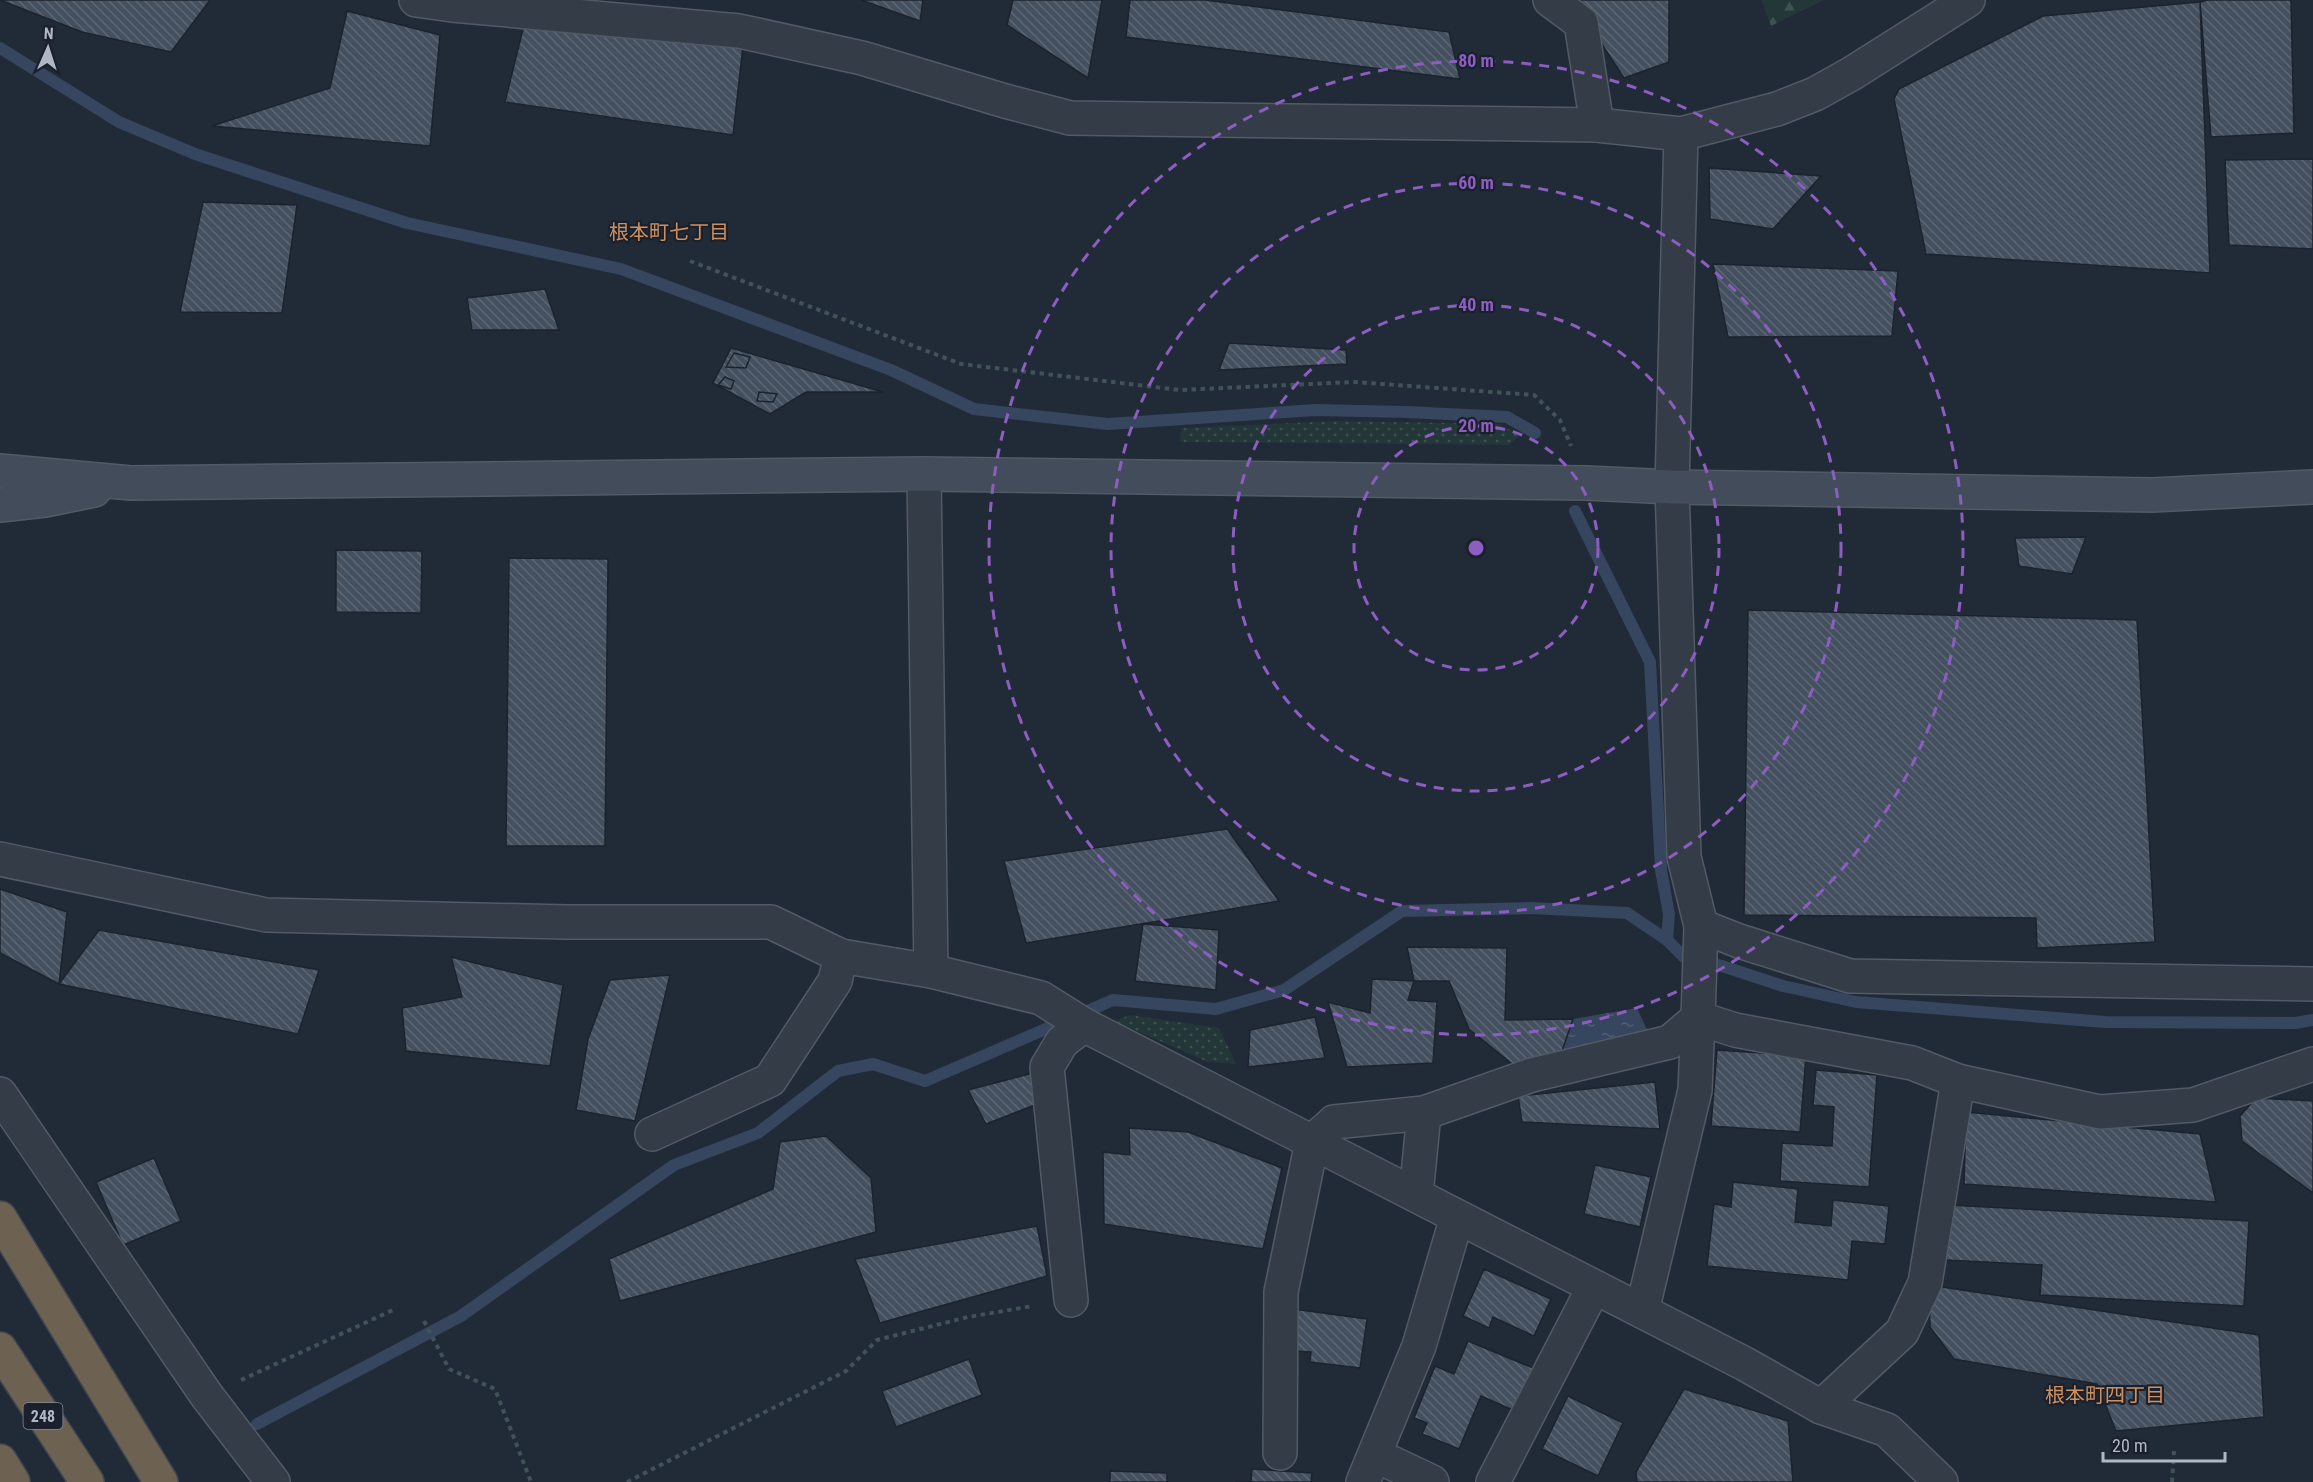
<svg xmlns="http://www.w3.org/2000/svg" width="2313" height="1482" viewBox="0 0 2313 1482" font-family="'Roboto Condensed','Noto Sans JP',sans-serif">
<defs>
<pattern id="forest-firs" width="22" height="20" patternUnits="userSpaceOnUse" patternTransform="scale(1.5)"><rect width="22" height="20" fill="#233638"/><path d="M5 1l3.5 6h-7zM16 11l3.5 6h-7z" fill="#405153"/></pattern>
<pattern id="park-dots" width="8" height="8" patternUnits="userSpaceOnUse" patternTransform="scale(1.5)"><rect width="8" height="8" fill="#233638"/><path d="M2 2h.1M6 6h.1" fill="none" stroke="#405153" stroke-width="1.8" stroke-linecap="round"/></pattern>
<pattern id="water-ripples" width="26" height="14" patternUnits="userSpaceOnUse" patternTransform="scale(1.5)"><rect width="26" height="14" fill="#35465e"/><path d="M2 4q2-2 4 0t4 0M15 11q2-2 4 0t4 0" fill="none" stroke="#505e73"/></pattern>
<pattern id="building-back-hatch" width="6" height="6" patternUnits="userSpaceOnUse" patternTransform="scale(1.5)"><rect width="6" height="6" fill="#44505f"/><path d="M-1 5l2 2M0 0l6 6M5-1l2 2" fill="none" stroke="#5c6774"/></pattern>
</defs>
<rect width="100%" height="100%" fill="#212a37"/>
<path fill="url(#forest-firs)" d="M 1761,0 L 1824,0 L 1771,26 Z"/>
<g fill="url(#park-dots)">
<path d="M 1339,421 L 1497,424 L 1521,435 L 1509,445 L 1180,442 L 1181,428 Z"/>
<path d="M 1130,1015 L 1219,1028 L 1236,1064 L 1208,1062 L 1114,1021 Z"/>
</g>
<path fill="url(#water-ripples)" d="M 1637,1008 L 1648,1032 L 1561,1054 L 1573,1019 Z"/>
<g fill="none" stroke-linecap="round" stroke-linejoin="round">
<g stroke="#35465e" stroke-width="12">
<path d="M 0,48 L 119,122 L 195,154 L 407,223 L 621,269 L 891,370 L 974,409 L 1108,424 L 1315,410 L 1407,412 L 1507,417 L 1535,433"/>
<path d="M 1575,511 L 1650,662 L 1661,870 L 1669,914 L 1667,940 L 1684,957 L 1722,966 L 1783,986 L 1856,1002 L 2105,1022 L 2295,1023 L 2313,1020"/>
<path d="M 257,1424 L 461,1316 L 674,1165 L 758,1133 L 838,1071 L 873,1064 L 925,1081 L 1113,1000 L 1216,1009 L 1284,990 L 1402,911 L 1532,908 L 1627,913 L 1667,940"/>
</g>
</g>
<g fill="url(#building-back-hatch)" stroke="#1c232e" stroke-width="1.5">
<path d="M 0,0 L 210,0 L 171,52 L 82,32 Z"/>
<path d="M 861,0 L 923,0 L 920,21 Z"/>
<path d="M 1013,0 L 1102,0 L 1088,78 L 1007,25 Z"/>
<path d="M 1130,0 L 1205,0 L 1449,32 L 1460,79 L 1126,37 Z"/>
<path d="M 1573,0 L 1669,0 L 1669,62 L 1624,78 Z"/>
<path d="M 2208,0 L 2291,0 L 2294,133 L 2211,137 L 2200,2 Z"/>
<path d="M 2200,2 L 2210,273 L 1926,254 L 1894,99 L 1899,89 L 2043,16 Z"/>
<path d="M 347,11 L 440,35 L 430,146 L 212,126 L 330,88 Z"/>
<path d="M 524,25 L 743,46 L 733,135 L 505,102 Z"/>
<path d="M 2313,159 L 2313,249 L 2229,245 L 2225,160 Z"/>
<path d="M 1709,168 L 1821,176 L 1773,229 L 1710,219 Z"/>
<path d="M 203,202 L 297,205 L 282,313 L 180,312 Z"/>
<path d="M 1713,264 L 1898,271 L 1892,336 L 1728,337 Z"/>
<path d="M 545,289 L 559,330 L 472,330 L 467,298 Z"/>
<path d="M 1229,343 L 1346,350 L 1347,364 L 1219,370 Z"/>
<path d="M 731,348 L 883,392 L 806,392 L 770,414 L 713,383 Z"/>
<path d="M 734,353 L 750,357 L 746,368 L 726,367 Z"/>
<path d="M 725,377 L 734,381 L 731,389 L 718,385 Z"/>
<path d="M 759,392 L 777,394 L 773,402 L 757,401 Z"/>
<path d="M 2086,537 L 2072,574 L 2019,566 L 2015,538 Z"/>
<path d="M 336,550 L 422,551 L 421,613 L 336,612 Z"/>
<path d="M 509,558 L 608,559 L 605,846 L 506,846 Z"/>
<path d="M 1748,610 L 2137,620 L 2155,942 L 2037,948 L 2036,918 L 1744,915 Z"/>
<path d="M 1227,829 L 1279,901 L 1026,943 L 1004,861 Z"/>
<path d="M 0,889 L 67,912 L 59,984 L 0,953 Z"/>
<path d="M 1143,924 L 1219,930 L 1216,990 L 1135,981 Z"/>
<path d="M 99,930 L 319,970 L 298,1034 L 59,984 Z"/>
<path d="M 1407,947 L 1507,948 L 1505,1020 L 1573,1019 L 1561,1054 L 1516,1067 L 1469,1029 L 1449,981 L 1414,981 Z"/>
<path d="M 451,957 L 563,985 L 550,1066 L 406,1051 L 402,1008 L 462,997 Z"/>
<path d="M 670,975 L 635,1121 L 576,1110 L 588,1039 L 610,980 Z"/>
<path d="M 1372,979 L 1414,981 L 1408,1000 L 1437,1002 L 1433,1063 L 1347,1067 L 1328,1002 L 1370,1013 Z"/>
<path d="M 1315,1017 L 1325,1058 L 1248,1067 L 1250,1030 Z"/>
<path d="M 1717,1050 L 1806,1056 L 1800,1132 L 1711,1126 Z"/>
<path d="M 1816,1070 L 1877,1075 L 1869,1187 L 1780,1181 L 1782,1143 L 1832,1146 L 1834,1107 L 1813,1105 Z"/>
<path d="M 1033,1073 L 1040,1103 L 986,1124 L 968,1090 Z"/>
<path d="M 1655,1082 L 1660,1129 L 1522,1122 L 1518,1096 Z"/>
<path d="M 2256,1098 L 2313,1101 L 2313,1193 L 2242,1141 L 2240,1116 Z"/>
<path d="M 1966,1112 L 2200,1134 L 2216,1202 L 1964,1184 Z"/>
<path d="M 1129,1128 L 1188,1132 L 1282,1168 L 1263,1249 L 1104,1224 L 1103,1152 L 1130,1155 Z"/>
<path d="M 826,1136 L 871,1178 L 876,1232 L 620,1301 L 609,1259 L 773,1189 L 780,1142 Z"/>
<path d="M 154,1158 L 181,1221 L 123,1245 L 96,1182 Z"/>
<path d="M 1595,1165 L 1651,1177 L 1640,1227 L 1584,1214 Z"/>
<path d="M 1733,1182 L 1798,1189 L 1795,1222 L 1831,1226 L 1833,1200 L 1889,1206 L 1885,1244 L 1852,1241 L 1848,1280 L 1707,1266 L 1714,1204 L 1731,1207 Z"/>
<path d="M 1949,1205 L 2249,1221 L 2244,1306 L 2040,1295 L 2042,1265 L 1946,1260 Z"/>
<path d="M 1037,1226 L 1047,1276 L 880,1323 L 855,1259 Z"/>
<path d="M 1484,1269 L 1551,1299 L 1534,1336 L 1493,1317 L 1489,1328 L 1463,1316 Z"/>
<path d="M 1929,1285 L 2259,1335 L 2264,1417 L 2116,1431 L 2097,1384 L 1954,1359 L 1930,1327 Z"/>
<path d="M 1293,1309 L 1367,1319 L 1360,1368 L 1310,1362 L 1311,1352 L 1293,1351 Z"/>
<path d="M 1468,1341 L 1533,1368 L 1515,1411 L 1481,1396 L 1459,1449 L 1422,1434 L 1427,1423 L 1414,1418 L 1435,1366 L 1454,1374 Z"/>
<path d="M 969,1359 L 982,1395 L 896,1427 L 882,1391 Z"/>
<path d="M 1684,1389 L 1788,1421 L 1793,1482 L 1637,1482 L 1636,1472 Z"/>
<path d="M 1568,1396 L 1623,1423 L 1598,1476 L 1542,1449 Z"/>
<path d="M 1252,1469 L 1312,1473 L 1311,1482 L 1235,1482 L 1251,1482 Z"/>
<path d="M 1110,1471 L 1167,1473 L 1167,1482 L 1110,1482 Z"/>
</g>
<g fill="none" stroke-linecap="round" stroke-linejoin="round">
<defs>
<g id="street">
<path d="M 416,0 L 452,5 L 739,31 L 862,58 L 1005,101 L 1070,118 L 1597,125 L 1681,134 L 1777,109 L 1815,94 L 1851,74 L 1968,0"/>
<path d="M 1550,0 L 1581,23 L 1597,125"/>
<path d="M 924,474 L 931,971"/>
<path d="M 0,859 L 266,915 L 567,922 L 771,922 L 841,956 L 931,971 L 1041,998 L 1084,1025 L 1745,1364 L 1821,1407 L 1887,1430 L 1941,1482"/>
<path d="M 1701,926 L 1739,941 L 1850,976 L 2313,984"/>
<path d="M 0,1094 L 207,1396 L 273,1482"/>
<path d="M 652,1134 L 770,1080 L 835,981 L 841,956"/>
<path d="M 1416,1195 L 1424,1113"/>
<path d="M 1071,1300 L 1047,1067 L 1062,1042 L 1084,1025"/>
<path d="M 1642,1311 L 1695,1090 L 1698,1018 L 1701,926 L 1684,857 L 1672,487 L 1681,134"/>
<path d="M 1821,1407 L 1902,1332 L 1925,1283 L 1958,1081"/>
<path d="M 1280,1453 L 1281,1292 L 1312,1142 L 1334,1122 L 1424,1113 L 1532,1075 L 1670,1042 L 1698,1018 L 1735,1030 L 1912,1063 L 1958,1081 L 2100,1112 L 2193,1105 L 2313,1064"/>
<path d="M 1375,1455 L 1432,1482"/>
<path d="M 1363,1482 L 1419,1346 L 1457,1217"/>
<path d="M 1493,1482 L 1594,1287"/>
</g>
<g id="secondary">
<path d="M 0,471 L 131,483 L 924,474 L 1586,483 L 1672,487 L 2152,495 L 2313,487"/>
<path d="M 0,505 L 45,500 L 94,490"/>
</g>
<g id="highway">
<path d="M 0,1218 L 161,1482"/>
<path d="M 0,1349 L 87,1482"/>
<path d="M 0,1461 L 13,1482"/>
</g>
</defs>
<use href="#street" stroke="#525a65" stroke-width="36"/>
<use href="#secondary" stroke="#525a65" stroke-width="36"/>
<use href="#highway" stroke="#3f4752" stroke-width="36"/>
<g stroke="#415356" stroke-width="4" stroke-dasharray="4.5 4.5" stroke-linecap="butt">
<path d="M 690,261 L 961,364 L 1180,390 L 1354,382 L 1534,395 L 1560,420 L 1571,446"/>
<path d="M 424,1321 L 449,1369 L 495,1389 L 531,1482"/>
<path d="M 241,1380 L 393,1310"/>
<path d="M 627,1482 L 846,1371 L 877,1340 L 968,1317 L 1033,1306"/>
<path d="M 2172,1482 L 2174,1451"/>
</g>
<use href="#street" stroke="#343c48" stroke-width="33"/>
<use href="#secondary" stroke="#434c5a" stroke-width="33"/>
<use href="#highway" stroke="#6d6252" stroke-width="33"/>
</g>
<g fill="none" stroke="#8d5dc1" stroke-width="3" stroke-dasharray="10 8">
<circle cx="1476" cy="548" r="122"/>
<circle cx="1476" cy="548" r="243"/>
<circle cx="1476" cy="548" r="365"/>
<circle cx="1476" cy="548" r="487"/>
</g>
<g text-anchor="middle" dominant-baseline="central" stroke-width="4.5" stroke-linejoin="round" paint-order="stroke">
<rect fill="#1a212c" stroke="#828a96" stroke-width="1.5" x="23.5" y="1403" width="39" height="26" rx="4.5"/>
<g font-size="16" font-weight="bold" fill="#afb7c4">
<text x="43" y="1416">248</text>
</g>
<g font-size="20" fill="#cf905f" stroke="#1a212c">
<text x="669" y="232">根本町七丁目</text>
<text x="2105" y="1395">根本町四丁目</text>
</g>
</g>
<circle cx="1476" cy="548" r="9" fill="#8d5dc1" stroke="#1a212c" stroke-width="3"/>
<g font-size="18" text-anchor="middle" font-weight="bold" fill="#8d5dc1" stroke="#1a212c" stroke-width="4.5" stroke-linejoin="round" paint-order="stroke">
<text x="1476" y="67">80 m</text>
<text x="1476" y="189">60 m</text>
<text x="1476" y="311">40 m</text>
<text x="1476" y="432">20 m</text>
</g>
<g transform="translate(48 48) rotate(3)" stroke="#1a212c" stroke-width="4.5" paint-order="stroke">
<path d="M0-4.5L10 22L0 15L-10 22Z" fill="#afb7c4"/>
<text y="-9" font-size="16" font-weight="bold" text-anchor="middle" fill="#afb7c4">N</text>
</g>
<path d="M2103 1452v9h122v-9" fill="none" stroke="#afb7c4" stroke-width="3"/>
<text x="2112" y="1452" font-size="18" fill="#afb7c4" stroke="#1a212c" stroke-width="4.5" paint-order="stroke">20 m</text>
</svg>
